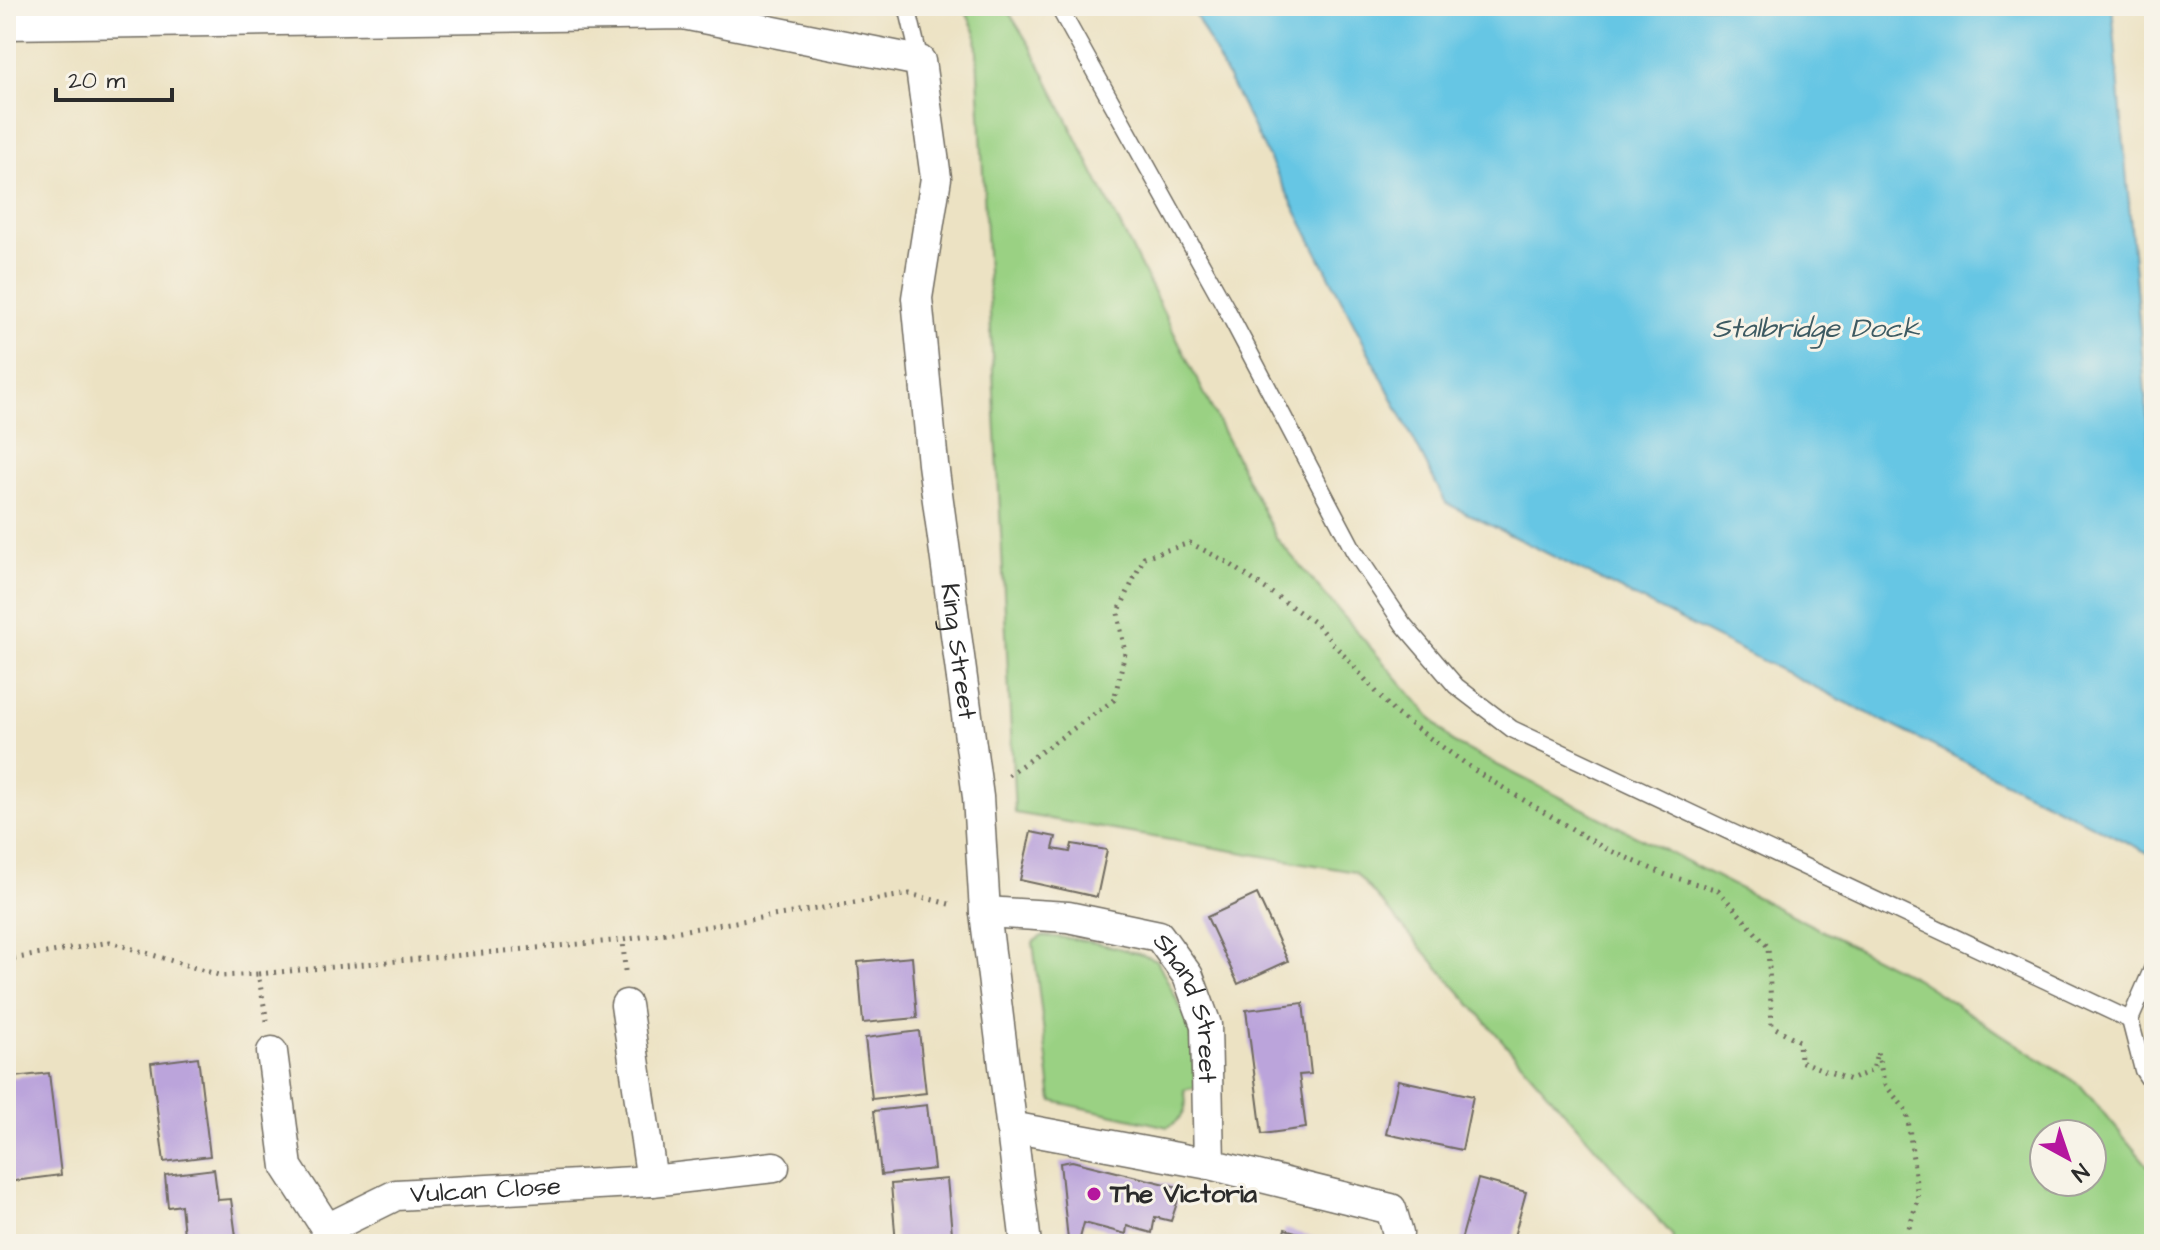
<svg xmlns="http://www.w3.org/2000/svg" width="2160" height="1250" viewBox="0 0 2160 1250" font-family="'Architects Daughter',sans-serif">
<rect width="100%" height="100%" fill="#f7f3e8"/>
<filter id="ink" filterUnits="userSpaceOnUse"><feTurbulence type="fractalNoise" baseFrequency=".0125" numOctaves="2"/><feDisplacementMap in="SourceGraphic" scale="16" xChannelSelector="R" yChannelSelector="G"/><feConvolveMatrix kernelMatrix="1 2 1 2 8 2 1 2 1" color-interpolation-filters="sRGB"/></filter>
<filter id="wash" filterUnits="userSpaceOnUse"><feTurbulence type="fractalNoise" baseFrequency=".006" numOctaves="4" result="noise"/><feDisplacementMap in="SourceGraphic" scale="32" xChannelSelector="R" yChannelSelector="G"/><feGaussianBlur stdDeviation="1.8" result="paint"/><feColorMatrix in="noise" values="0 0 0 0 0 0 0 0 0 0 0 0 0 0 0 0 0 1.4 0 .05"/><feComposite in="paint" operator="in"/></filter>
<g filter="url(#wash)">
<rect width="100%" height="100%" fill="#ece2c3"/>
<g fill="#9ad183" stroke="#627e57" stroke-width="2" fill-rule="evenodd">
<path d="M 963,6 L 1005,6 L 1032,49 L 1277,539 L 1452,742 L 1915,978 L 2081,1086 L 2154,1173 L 2154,1244 L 1672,1244 L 1673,1236 L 1355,872 L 1015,813 L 976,33 ZM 2044,1134 L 2092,1134 L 2092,1182 L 2044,1182 Z"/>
<path d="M 1042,936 C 1081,938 1120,947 1157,960 L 1190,1026 L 1196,1087 L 1184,1090 C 1189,1109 1184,1118 1168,1127 L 1052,1101 L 1033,942 Z"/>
</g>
<path fill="#66c6e4" stroke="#487888" stroke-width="2" d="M 1191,6 L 2112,6 L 2154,496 L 2154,856 L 1446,503 Z"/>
<g id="blocks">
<g fill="#bba4db">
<path d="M 1031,832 L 1056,837 L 1053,849 L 1070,852 L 1072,844 L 1107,850 L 1097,897 L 1020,880 Z"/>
<path d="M 1257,894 L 1288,961 L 1238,984 L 1207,917 Z"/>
<path d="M 912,957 L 917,1018 L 863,1023 L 858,962 Z"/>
<path d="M 1303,1003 L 1311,1074 L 1299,1075 L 1306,1128 L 1262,1134 L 1246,1010 Z"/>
<path d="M 919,1031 L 926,1093 L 872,1099 L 865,1038 Z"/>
<path d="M 198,1057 L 210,1156 L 164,1162 L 151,1063 Z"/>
<path d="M 49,1073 L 61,1175 L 6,1182 L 6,1078 Z"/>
<path d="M 1398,1080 L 1473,1096 L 1462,1150 L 1386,1134 Z"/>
<path d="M 927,1105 L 934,1169 L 881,1175 L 874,1111 Z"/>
<path d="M 1072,1161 L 1182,1188 L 1171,1221 L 1155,1217 L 1152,1233 L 1127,1226 L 1126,1234 L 1084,1223 L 1079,1242 L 1068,1240 L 1060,1163 Z"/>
<path d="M 214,1169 L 218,1200 L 231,1199 L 237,1244 L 185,1244 L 181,1205 L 168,1207 L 165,1175 Z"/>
<path d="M 947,1179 L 953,1244 L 896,1244 L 891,1184 Z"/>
<path d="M 1478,1179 L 1526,1192 L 1512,1244 L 1460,1244 Z"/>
<path d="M 1285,1229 L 1334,1243 L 1334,1244 L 1280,1244 Z"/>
</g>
</g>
</g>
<g filter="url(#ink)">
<use href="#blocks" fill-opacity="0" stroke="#6f6b60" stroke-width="2"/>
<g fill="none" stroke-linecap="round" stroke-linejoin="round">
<defs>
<g id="lane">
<path d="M 907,6 L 920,61"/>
<path d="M 1058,6 L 1226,308 L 1354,551 L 1403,624 L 1456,686 L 1512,729 L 2130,1020"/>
<path d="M 2154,965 L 2130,1020 L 2143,1070 L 2154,1087"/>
</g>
<g id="street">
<path id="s1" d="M 6,24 L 683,14 L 920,61 L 936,178 L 917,298 L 933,464 L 978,797 L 985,912 L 1026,1244"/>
<path id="s2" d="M 985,912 L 1068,917 L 1159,936 L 1188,976 L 1206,1025 L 1209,1164"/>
<path d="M 626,1005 L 652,1181"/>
<path d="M 272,1052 L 287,1167 L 327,1229"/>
<path d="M 1011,1127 L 1209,1164 L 1391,1209 L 1398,1233 L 1395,1244"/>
<path id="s3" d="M 323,1244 L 327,1229 L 396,1195 L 652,1181 L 774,1167"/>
</g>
</defs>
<use href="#lane" stroke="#6f6b60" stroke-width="19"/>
<use href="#street" stroke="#6f6b60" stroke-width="33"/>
<g stroke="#6f6b60" stroke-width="5" stroke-dasharray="2 6" stroke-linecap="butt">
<path d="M 1008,775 L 1114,700 L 1125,653 L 1118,613 L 1144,557 L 1190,543 L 1227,562 L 1315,623 L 1395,713 L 1480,774 L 1604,848 L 1666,875 L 1718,890 L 1768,947 L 1772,1026 L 1799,1041 L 1800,1061 L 1850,1080 L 1873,1070 L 1877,1052 L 1885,1085 L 1907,1111 L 1918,1199 L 1904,1244"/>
<path d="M 6,960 L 110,942 L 222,976 L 258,974"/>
<path d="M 625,971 L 623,940 L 910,894 L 949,904"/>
<path d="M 267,1021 L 258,974 L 623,940"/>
</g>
<use href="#lane" stroke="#fff" stroke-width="16"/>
<use href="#street" stroke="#fff" stroke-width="30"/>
</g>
</g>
<circle fill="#b5179e" stroke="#f7f3e8" stroke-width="3" cx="1094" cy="1194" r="8"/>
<g text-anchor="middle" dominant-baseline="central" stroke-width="6" stroke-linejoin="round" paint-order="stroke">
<g font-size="26" fill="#2b2b2b" stroke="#f7f3e8">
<text stroke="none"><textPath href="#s1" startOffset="1514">King Street</textPath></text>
<text stroke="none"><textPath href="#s2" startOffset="256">Shand Street</textPath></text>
<text stroke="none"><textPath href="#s3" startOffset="182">Vulcan Close</textPath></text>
</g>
<g font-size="26" font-weight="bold" fill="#2b2b2b" stroke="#f7f3e8" text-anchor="start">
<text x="1110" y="1194">The Victoria</text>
</g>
<g font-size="28" font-style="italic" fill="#3d5a62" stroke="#f7f3e8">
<text x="1816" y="328">Stalbridge Dock</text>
</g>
</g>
<rect width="2160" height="1250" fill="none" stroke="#f7f3e8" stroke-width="32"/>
<g transform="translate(2068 1158) rotate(140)"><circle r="38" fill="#f7f3e8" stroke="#a5a39c" stroke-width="2"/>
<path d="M0-6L14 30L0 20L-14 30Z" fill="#b5179e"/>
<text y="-12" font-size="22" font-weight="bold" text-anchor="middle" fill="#2b2b2b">N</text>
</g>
<path d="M56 88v12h116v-12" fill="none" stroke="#2b2b2b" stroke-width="4"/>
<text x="68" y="88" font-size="24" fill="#2b2b2b" stroke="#f7f3e8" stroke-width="6" paint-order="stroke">20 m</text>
</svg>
